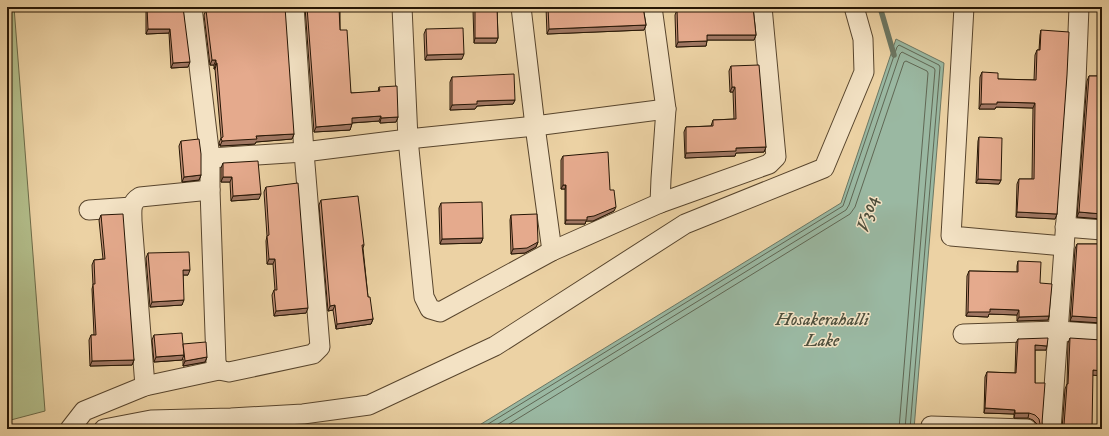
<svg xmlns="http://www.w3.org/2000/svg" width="1109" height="436" viewBox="0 0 1109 436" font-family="'IM FELL DW Pica',serif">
<rect width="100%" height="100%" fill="#ecd2a4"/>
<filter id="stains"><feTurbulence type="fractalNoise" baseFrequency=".005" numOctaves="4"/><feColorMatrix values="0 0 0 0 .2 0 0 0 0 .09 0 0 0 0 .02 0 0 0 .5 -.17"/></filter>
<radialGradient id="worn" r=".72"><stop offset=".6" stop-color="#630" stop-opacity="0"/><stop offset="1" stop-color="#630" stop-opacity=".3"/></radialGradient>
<path fill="#b2bd8a" stroke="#6c6a48" d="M 7,7 L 14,7 L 45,411 L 7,421 Z"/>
<path fill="#9ab8a2" stroke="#6c7763" d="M 896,39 L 944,63 L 914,429 L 473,429 L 841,203 Z"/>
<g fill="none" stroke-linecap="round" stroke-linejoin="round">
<g stroke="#606754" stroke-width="1">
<path d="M 480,429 L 843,206 L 897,47 L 899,45 L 939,65 L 940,67 L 910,429"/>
<path d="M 490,429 L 846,210 L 849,205 L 900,54 L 902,52 L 934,68 L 935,70 L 905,429"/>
<path d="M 501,429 L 850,214 L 855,207 L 904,62 L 906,61 L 927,71 L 928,73 L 899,429"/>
</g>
<path stroke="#6c7763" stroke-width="5.5" d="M 880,7 L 894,55"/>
<defs>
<g id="minor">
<path d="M 192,7 L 210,158 L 210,190 L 216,362 L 219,370 L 229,372 L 313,354 L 320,347 L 304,152 L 294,7"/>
<path d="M 402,7 L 408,139 L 424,297 L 430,309 L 440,312 L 552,251 L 660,203 L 661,179 L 666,109 L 652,7"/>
<path d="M 521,7 L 535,126 L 552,251"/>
<path d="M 964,7 L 951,236 L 1064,246"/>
<path d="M 210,158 L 304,152 L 408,139 L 535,126 L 666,109"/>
<path d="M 660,203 L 769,164 L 776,157 L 762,7"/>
<path d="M 89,210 L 132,207"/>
<path d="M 1065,227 L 1102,230"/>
<path d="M 963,334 L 1059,331 L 1102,334"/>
<path d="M 145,386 L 132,221 C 132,210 130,203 140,197 L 210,190"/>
<path d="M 931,426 L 1027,429"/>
<path d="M 70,429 L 84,411 L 145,386 L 219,370"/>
<path d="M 104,429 L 151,420 L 231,418 L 303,414 L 369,405 L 495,346 L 685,224 L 824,168 L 864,72 L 863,39 L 854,7"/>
<path d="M 1051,429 L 1076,81 L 1079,7"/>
</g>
</defs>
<use href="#minor" stroke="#58452d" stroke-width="21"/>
<use href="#minor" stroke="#f3e2c4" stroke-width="19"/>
</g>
<g fill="#c59279" stroke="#261605">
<path d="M 146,7 L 183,7 L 188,67 L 171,68 L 169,33 L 146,34 Z"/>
<path d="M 305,7 L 391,7 L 391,8 L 340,11 L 340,30 L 351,93 L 378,92 L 379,87 L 398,117 L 396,122 L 380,123 L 379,121 L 352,123 L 350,130 L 314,132 Z"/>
<path d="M 474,7 L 497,7 L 498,38 L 496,43 L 474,43 L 473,10 Z"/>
<path d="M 546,7 L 643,7 L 646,25 L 644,30 L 547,34 Z"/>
<path d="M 723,7 L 753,7 L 756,35 L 754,40 L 707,40 L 706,46 L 676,47 L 675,15 L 677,10 L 723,9 Z"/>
<path d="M 206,10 L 294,134 L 292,139 L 256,142 L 255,144 L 220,146 L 219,143 L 221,138 L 215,69 L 214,69 L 214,65 L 210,65 L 204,15 Z"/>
<path d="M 426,29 L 462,59 L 425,60 L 424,34 Z"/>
<path d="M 1041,30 L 1057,214 L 1055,219 L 1016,217 L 1017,184 L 1019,179 L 1032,179 L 1033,108 L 996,107 L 995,109 L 979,109 L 980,77 L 982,72 L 998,79 L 1034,80 L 1035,55 L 1037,50 L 1039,50 L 1040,35 Z"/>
<path d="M 1101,61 L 1102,61 L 1102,219 L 1077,217 L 1087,81 L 1089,76 L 1099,76 L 1100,66 Z"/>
<path d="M 731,66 L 766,147 L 764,152 L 736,153 L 735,156 L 685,158 L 684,132 L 686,127 L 711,126 L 713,120 L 734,119 L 733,92 L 730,92 L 729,71 Z"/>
<path d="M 452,77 L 515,100 L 513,104 L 477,106 L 475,109 L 450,110 L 450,82 Z"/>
<path d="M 979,137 L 1001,180 L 999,184 L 976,183 L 978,141 Z"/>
<path d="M 181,141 L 201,175 L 199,180 L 182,182 L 179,146 Z"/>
<path d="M 563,156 L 610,190 L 614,211 L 593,221 L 586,221 L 585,224 L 565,224 L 565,189 L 561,189 L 561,160 Z"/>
<path d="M 223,163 L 259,199 L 231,201 L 230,182 L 221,182 L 221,168 Z"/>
<path d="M 266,187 L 306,313 L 274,316 L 272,295 L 274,290 L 275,290 L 273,264 L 267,264 L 266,241 L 267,236 L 264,192 Z"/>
<path d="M 321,200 L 364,245 L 363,248 L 368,297 L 373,319 L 371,324 L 336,329 L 333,310 L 328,311 L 319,205 Z"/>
<path d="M 441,203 L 483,238 L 481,243 L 440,244 L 439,208 Z"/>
<path d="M 101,215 L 134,360 L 132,365 L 90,366 L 89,340 L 91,335 L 94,335 L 92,289 L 93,285 L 92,265 L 94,260 L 103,259 L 99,220 Z"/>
<path d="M 511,215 L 538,242 L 536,247 L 525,253 L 511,254 L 510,220 Z"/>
<path d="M 1077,244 L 1102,244 L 1102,323 L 1070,321 L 1075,249 Z"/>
<path d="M 148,253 L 188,275 L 183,275 L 182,305 L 150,307 L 146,258 Z"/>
<path d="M 1018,261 L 1040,283 L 1049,316 L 1048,320 L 1017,321 L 1017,315 L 989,314 L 988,317 L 966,316 L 967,276 L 969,271 L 1017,272 L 1017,266 Z"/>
<path d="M 154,335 L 183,345 L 207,357 L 205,362 L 183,366 L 183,359 L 182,360 L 154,362 L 152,340 Z"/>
<path d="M 1070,338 L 1102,376 L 1093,375 L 1062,429 L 1065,389 L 1067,384 L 1068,343 Z"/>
<path d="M 1018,339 L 1046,350 L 1035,350 L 1035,383 L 1043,429 L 1038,429 L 1037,424 L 1033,420 L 1028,418 L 1014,418 L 1014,414 L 984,413 L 985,377 L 987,372 L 1015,373 L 1016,343 Z"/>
</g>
<g fill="#a07763" stroke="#261605">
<path d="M 339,7 L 391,7 L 391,8 L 337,11 Z"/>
<path d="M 646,25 L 644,30 L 547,34 L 549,29 Z"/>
<path d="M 148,29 L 170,29 L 169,33 L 146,34 Z"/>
<path d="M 707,35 L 756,35 L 754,40 L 706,40 Z"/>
<path d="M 475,38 L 498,38 L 496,43 L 474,43 Z"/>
<path d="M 707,41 L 706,46 L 676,47 L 678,42 Z"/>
<path d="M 464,54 L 462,59 L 425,60 L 427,55 Z"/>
<path d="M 212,60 L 216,60 L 214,65 L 210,65 Z"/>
<path d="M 190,62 L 188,67 L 171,68 L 173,63 Z"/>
<path d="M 216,63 L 217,63 L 215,69 L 214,69 Z"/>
<path d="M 732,87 L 735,87 L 733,92 L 730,92 Z"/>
<path d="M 515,100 L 513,104 L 477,106 L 475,109 L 450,110 L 452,105 L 477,101 Z"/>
<path d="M 997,102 L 1035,103 L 1033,108 L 996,107 L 995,109 L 979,109 L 981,104 Z"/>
<path d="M 381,116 L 379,121 L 350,123 L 352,118 Z"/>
<path d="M 398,117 L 396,122 L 380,123 L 381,118 Z"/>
<path d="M 352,124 L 350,130 L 314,132 L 316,127 Z"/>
<path d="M 294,134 L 292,139 L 256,142 L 255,144 L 220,146 L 222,141 L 256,136 Z"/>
<path d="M 766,147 L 764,152 L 736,153 L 735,156 L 685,158 L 686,153 L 736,148 Z"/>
<path d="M 201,175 L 199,180 L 182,182 L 184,177 Z"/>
<path d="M 223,177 L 232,177 L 230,182 L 221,182 Z"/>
<path d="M 978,179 L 1001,180 L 999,184 L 976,183 Z"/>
<path d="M 563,185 L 566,185 L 565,189 L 561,189 Z"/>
<path d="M 261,194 L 259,199 L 231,201 L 233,196 Z"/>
<path d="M 616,207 L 614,211 L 593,221 L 586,221 L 585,224 L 565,224 L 566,220 L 587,217 Z"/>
<path d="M 1017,212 L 1057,214 L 1055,219 L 1016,217 Z"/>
<path d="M 1079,212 L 1102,214 L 1102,219 L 1077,217 Z"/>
<path d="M 483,238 L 481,243 L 440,244 L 442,239 Z"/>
<path d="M 538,242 L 536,247 L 525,253 L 511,254 L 513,249 Z"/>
<path d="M 269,259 L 275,259 L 273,264 L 267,264 Z"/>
<path d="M 183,270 L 190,270 L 188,275 L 181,275 Z"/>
<path d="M 184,300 L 182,305 L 150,307 L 152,302 Z"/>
<path d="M 335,305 L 333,310 L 328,311 L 330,306 Z"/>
<path d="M 308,308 L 306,313 L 274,316 L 276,311 Z"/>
<path d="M 990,309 L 1019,310 L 1017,315 L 989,314 L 988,317 L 966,316 L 968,312 Z"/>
<path d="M 1049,316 L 1048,320 L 1017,321 L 1019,317 Z"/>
<path d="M 1072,316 L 1102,318 L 1102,323 L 1070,321 Z"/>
<path d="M 373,319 L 371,324 L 336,329 L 337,324 Z"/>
<path d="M 1035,345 L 1047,346 L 1046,350 L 1034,350 Z"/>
<path d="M 184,355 L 182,360 L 154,362 L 156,357 Z"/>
<path d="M 207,357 L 205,362 L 183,366 L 185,361 Z"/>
<path d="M 134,360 L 132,365 L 90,366 L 92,361 Z"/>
<path d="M 1093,370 L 1102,371 L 1102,376 L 1092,375 Z"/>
<path d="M 985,408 L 1015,410 L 1014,414 L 984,413 Z"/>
<path d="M 1015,413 L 1029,413 L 1028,418 L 1014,418 Z"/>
</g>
<g fill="#e5aa8d" stroke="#261605">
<path d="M 147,7 L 183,7 L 190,62 L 173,63 L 170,29 L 148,29 Z"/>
<path d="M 245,7 L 285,7 L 294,134 L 256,136 L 257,139 L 222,141 L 221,138 L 223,137 L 217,63 L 216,63 L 216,60 L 212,60 L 206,10 Z"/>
<path d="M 307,7 L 339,7 L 340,30 L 347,30 L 351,93 L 380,91 L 379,87 L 397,86 L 398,117 L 381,118 L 381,116 L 352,118 L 352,124 L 316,127 Z"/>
<path d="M 475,7 L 497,7 L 498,38 L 475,38 Z"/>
<path d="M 548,7 L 643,7 L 646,25 L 549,29 Z"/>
<path d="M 725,7 L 753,7 L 756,35 L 707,35 L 707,41 L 678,42 L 677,10 L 725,9 Z"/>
<path d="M 463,28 L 464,54 L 427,55 L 426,29 Z"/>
<path d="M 1041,30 L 1069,32 L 1067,75 L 1057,214 L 1017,212 L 1019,179 L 1034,179 L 1035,103 L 997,102 L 997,104 L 981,104 L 982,72 L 998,73 L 998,79 L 1036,80 L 1037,50 L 1040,50 Z"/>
<path d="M 1101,61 L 1102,61 L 1102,214 L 1079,212 L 1089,76 L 1101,76 Z"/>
<path d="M 759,65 L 766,147 L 736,148 L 736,151 L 686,153 L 686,127 L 713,126 L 713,120 L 736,119 L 735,87 L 732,87 L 731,66 Z"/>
<path d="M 514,74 L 515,100 L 477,101 L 477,104 L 452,105 L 452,77 Z"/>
<path d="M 979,137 L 1002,138 L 1001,180 L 978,179 Z"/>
<path d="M 199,139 L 201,154 L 201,175 L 184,177 L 181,141 Z"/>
<path d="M 608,152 L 610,190 L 614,190 L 616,207 L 594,216 L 587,217 L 587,220 L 566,220 L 566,185 L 563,185 L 563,156 Z"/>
<path d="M 258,161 L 261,194 L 233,196 L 232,177 L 223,177 L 223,163 Z"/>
<path d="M 298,183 L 308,308 L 276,311 L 274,290 L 277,290 L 275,259 L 269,259 L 267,236 L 269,235 L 266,187 Z"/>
<path d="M 358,196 L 364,245 L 362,245 L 368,297 L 370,297 L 373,319 L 337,324 L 335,305 L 330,306 L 321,200 Z"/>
<path d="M 482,202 L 483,238 L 442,239 L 441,203 Z"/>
<path d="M 123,214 L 134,360 L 92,361 L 91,335 L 96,335 L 93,284 L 95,284 L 94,260 L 105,259 L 101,215 Z"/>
<path d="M 537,214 L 538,242 L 527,248 L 513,249 L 511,215 Z"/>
<path d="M 1077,244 L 1102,244 L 1102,318 L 1072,316 Z"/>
<path d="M 189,252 L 190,270 L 183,270 L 184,300 L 152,302 L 148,253 Z"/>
<path d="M 1018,261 L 1041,262 L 1040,283 L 1052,284 L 1049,316 L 1019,317 L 1019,310 L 990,309 L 990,312 L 968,312 L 969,271 L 1018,272 Z"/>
<path d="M 182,333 L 184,355 L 156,357 L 154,335 Z"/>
<path d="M 1048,338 L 1047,346 L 1035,345 L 1035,383 L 1045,383 L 1042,423 L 1043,429 L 1038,429 L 1040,424 L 1039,419 L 1035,415 L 1029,413 L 1015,413 L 1015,410 L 985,408 L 987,372 L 1016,373 L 1018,339 Z"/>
<path d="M 1070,338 L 1102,340 L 1102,371 L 1093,370 L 1092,429 L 1062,429 L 1064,425 L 1067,384 L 1068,384 Z"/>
<path d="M 206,342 L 207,357 L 185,361 L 183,344 Z"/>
</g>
<g text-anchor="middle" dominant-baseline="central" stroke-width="3" stroke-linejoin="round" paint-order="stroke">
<g font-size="18" font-style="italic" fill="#4f4f3c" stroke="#f3e2c4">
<text transform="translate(868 214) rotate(-75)">V304</text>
<text x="822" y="320">Hosakerahalli<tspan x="822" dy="21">Lake</tspan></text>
</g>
</g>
<rect width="1109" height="436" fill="none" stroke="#ecd2a4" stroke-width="24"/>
<rect x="8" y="8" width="1093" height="420" fill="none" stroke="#261605" stroke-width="2"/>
<rect x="12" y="12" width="1085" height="412" fill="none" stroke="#261605"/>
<rect width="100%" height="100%" filter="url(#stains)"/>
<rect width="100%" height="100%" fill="url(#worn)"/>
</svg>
